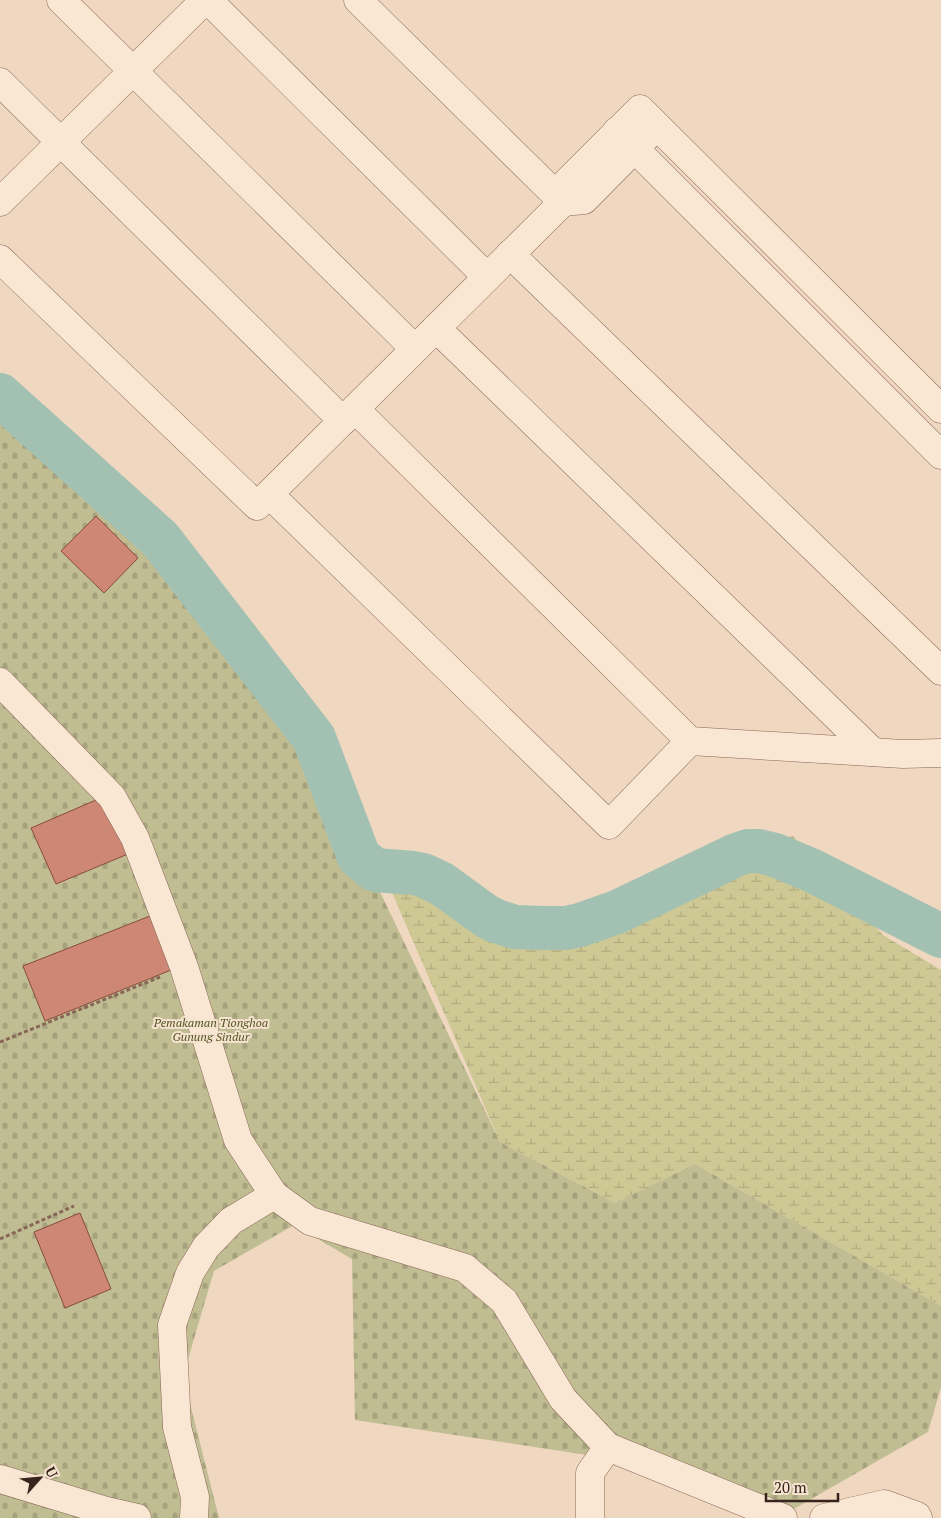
<svg xmlns="http://www.w3.org/2000/svg" width="941" height="1518" viewBox="0 0 941 1518" font-family="'PT Serif',serif">
<defs>
<pattern id="wetland-marsh" width="20" height="14" patternUnits="userSpaceOnUse" patternTransform="scale(1.25)"><rect width="20" height="14" fill="#cdc894"/><path d="M1 5h8M5 5V1M11 12h8M15 12V8" fill="none" stroke="#b1ac7f"/></pattern>
<pattern id="cemetery-stones" width="16" height="16" patternUnits="userSpaceOnUse" patternTransform="scale(1.25)"><rect width="16" height="16" fill="#c1bd93"/><path d="M2 7V4a2 2 0 0 1 4 0v3zM10 15v-3a2 2 0 0 1 4 0v3z" fill="#a6a27e"/></pattern>
</defs>
<rect width="100%" height="100%" fill="#efd7c0"/>
<path fill="url(#wetland-marsh)" d="M 793,836 L 883,935 L 941,970 L 941,1306 L 695,1164 L 615,1203 L 500,1142 L 374,851 L 426,854 L 465,901 L 533,945 L 591,935 L 697,862 Z"/>
<path fill="url(#cemetery-stones)" d="M 0,396 L 200,591 L 345,819 L 500,1142 L 615,1203 L 695,1164 L 941,1306 L 941,1387 L 928,1432 L 778,1518 L 627,1461 L 355,1420 L 352,1259 L 294,1225 L 214,1271 L 183,1376 L 219,1518 L 0,1518 Z"/>
<g fill="none" stroke-linecap="round" stroke-linejoin="round">
<path stroke="#a3c1b2" stroke-width="44" d="M 0,395 L 160,539 L 314,738 L 359,857 L 375,870 L 413,873 L 423,875 L 442,884 L 486,916 L 496,921 L 515,927 L 544,928 L 566,928 L 580,925 L 617,912 L 736,855 L 748,851 L 759,851 L 775,855 L 813,871 L 941,936"/>
</g>
<g fill="#ce8774" stroke="#884b3d">
<path d="M 96,516 L 138,558 L 104,593 L 61,551 Z"/>
<path d="M 103,797 L 128,854 L 56,884 L 31,828 Z"/>
<path d="M 155,914 L 176,968 L 45,1021 L 23,966 Z"/>
<path d="M 80,1213 L 111,1289 L 65,1308 L 34,1232 Z"/>
</g>
<g fill="none" stroke-linecap="round" stroke-linejoin="round">
<defs>
<g id="minor">
<path d="M 61,0 L 415,349"/>
<path d="M 208,0 L 487,277"/>
<path d="M 358,0 L 563,202 L 584,200 L 647,136"/>
<path d="M 0,82 L 343,421"/>
<path d="M 617,131 L 941,455"/>
<path d="M 0,202 L 205,0"/>
<path d="M 510,254 L 941,671"/>
<path d="M 0,259 L 257,506 L 563,202 L 567,182 L 640,109 L 941,409"/>
<path d="M 436,328 L 873,752"/>
<path d="M 355,409 L 690,741"/>
<path d="M 269,494 L 609,825 L 690,741 L 903,754 L 941,753"/>
<path d="M 0,682 L 112,797 L 135,838 L 184,967 L 238,1140 L 274,1195 L 310,1221 L 465,1268 L 504,1301 L 563,1399 L 608,1447 L 783,1518"/>
<path d="M 0,1479 L 106,1511 L 137,1518"/>
<path d="M 194,1518 L 195,1497 L 177,1427 L 172,1325 L 190,1273 L 206,1247 L 231,1221 L 274,1195"/>
<path d="M 590,1518 L 590,1473 L 608,1447"/>
<path d="M 824,1518 L 884,1504 L 917,1516 L 918,1518"/>
</g>
</defs>
<use href="#minor" stroke="#886757" stroke-width="29"/>
<g stroke="#886757" stroke-width="3" stroke-dasharray="4 2.5" stroke-linecap="butt">
<path d="M 0,1042 L 160,977"/>
<path d="M 0,1239 L 74,1206"/>
</g>
<use href="#minor" stroke="#f9e6d3" stroke-width="28"/>
</g>
<g text-anchor="middle" dominant-baseline="central" stroke-width="4" stroke-linejoin="round" paint-order="stroke">
<g font-size="12" font-style="italic" fill="#525422" stroke="#f6e3cf">
<text x="211" y="1022">Pemakaman Tionghoa<tspan x="211" dy="14">Gunung Sindur</tspan></text>
</g>
</g>
<g transform="translate(40 1478) rotate(63)" stroke="#f6e3cf" stroke-width="4" paint-order="stroke">
<path d="M0-4L9 19L0 12L-9 19Z" fill="#37241c"/>
<text y="-8" font-size="14" font-weight="bold" text-anchor="middle" fill="#37241c">U</text>
</g>
<path d="M766 1493v8h72v-8" fill="none" stroke="#37241c" stroke-width="2.5"/>
<text x="774" y="1493" font-size="15" fill="#37241c" stroke="#f6e3cf" stroke-width="4" paint-order="stroke">20 m</text>
</svg>
